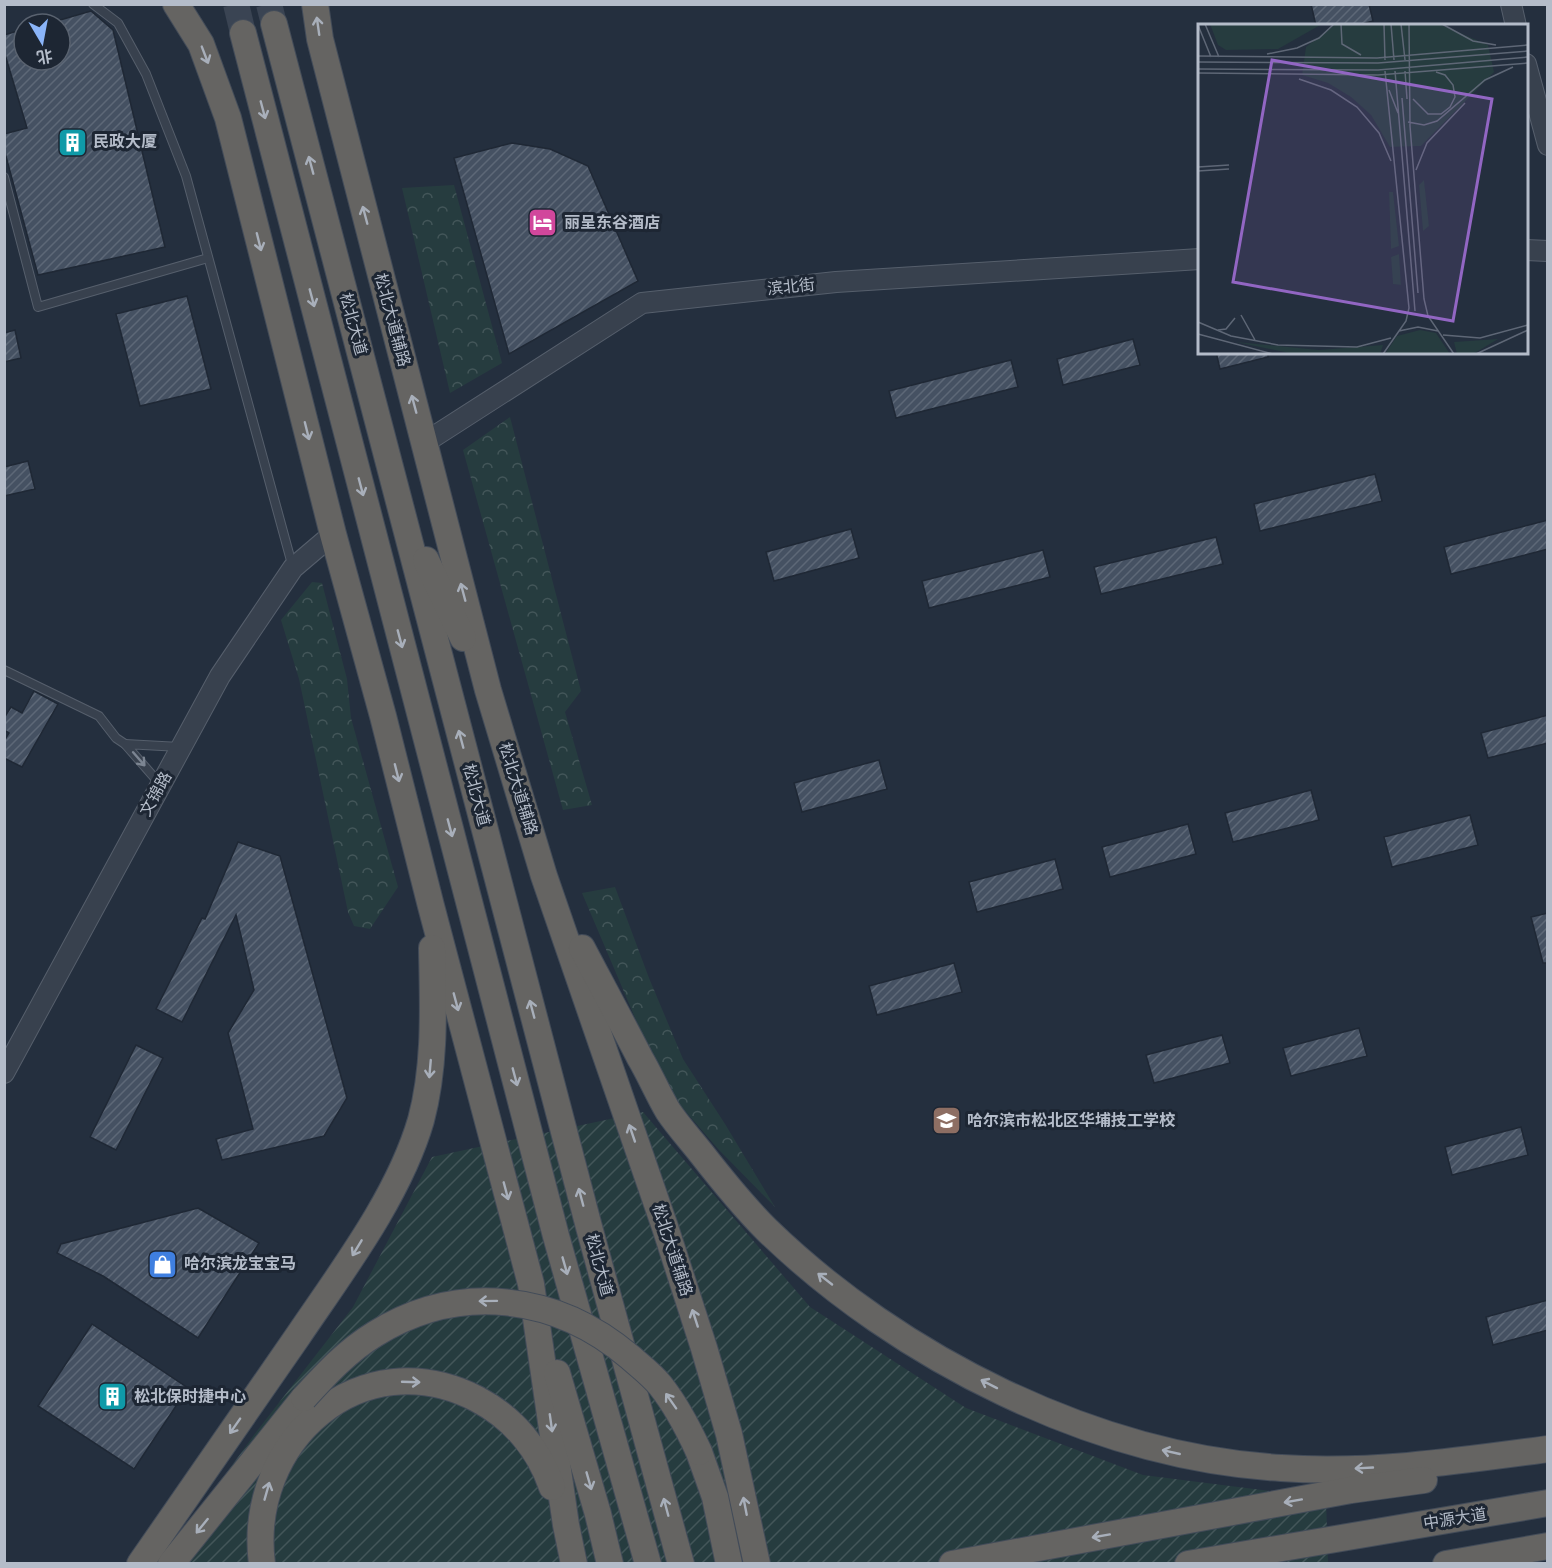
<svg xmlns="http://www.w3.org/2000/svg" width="1552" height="1568" viewBox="0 0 1552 1568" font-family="'Source Sans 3','Noto Sans SC',sans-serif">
<defs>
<pattern id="forest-crowns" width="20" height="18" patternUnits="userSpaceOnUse" patternTransform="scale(1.5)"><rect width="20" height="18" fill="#263c3f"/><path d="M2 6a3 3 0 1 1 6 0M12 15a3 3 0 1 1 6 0" fill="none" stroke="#435659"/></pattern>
<pattern id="garden-furrows" width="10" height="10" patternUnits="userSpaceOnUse" patternTransform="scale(1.5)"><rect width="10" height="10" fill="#263c3f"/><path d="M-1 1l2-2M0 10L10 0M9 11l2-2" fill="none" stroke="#435659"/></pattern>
<pattern id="building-hatch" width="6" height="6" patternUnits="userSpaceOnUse" patternTransform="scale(1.5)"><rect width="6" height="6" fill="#455162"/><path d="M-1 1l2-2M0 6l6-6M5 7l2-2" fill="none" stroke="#5d6877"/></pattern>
</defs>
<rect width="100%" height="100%" fill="#242f3e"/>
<g fill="url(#forest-crowns)">
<path d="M 454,185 L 502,363 L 450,393 L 402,188 Z"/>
<path d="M 510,417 L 581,691 L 565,712 L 592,805 L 563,810 L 463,450 Z"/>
<path d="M 312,582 L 322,583 L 347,679 L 351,718 L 398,887 L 370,929 L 354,926 L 348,912 L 299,679 L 281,620 Z"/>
<path d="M 615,887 L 649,978 L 683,1059 L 725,1124 L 775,1207 L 719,1150 L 680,1105 L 650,1053 L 582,893 Z"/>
</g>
<path fill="url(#garden-furrows)" d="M 643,1112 L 810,1307 L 966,1408 L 1143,1475 L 1326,1498 L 1328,1563 L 160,1564 L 257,1431 L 353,1307 L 432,1157 Z"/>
<g fill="url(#building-hatch)" stroke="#1f2835" stroke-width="1.5">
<path d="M 1311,4 L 1369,4 L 1373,21 L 1362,24 L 1363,26 L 1316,26 Z"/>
<path d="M 91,11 L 113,30 L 165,247 L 38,275 L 4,149 L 4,134 L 27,128 L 4,51 L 4,35 L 24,29 L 24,60 L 60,60 L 60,20 Z"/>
<path d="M 512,143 L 550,149 L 588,166 L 638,281 L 509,354 L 454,158 Z"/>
<path d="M 187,296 L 211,389 L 140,406 L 116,314 Z"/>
<path d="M 15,330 L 21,358 L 4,362 L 4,333 Z"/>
<path d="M 1133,339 L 1140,365 L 1063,385 L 1057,359 Z"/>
<path d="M 1216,352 L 1268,352 L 1268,357 L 1220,369 Z"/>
<path d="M 1011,360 L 1018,387 L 896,418 L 889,391 Z"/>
<path d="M 28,461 L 35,489 L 4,496 L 4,467 Z"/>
<path d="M 1375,474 L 1382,501 L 1260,531 L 1254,504 Z"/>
<path d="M 1548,520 L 1548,549 L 1451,574 L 1444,547 Z"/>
<path d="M 851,529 L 859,558 L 774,581 L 766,552 Z"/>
<path d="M 1216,537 L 1223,564 L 1101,594 L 1094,567 Z"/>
<path d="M 1043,550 L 1050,577 L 929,608 L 922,581 Z"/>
<path d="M 34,691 L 58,704 L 22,767 L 4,758 L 4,741 L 9,733 L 4,730 L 4,718 L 11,707 L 22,713 Z"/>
<path d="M 1548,715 L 1548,743 L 1488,758 L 1481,733 Z"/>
<path d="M 879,760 L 887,789 L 802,812 L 794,783 Z"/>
<path d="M 1311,790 L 1319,820 L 1233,842 L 1225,813 Z"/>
<path d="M 1470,815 L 1478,845 L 1392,867 L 1384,837 Z"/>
<path d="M 1188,824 L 1196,854 L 1110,877 L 1102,847 Z"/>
<path d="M 238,842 L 280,856 L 347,1098 L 324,1136 L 222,1160 L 216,1139 L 253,1129 L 228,1033 L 254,990 L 236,915 L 182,1022 L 156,1009 L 202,918 L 205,919 Z"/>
<path d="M 1055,859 L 1063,889 L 977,912 L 969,882 Z"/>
<path d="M 1548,913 L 1548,963 L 1543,963 L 1531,917 Z"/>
<path d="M 954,963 L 962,992 L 877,1015 L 869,986 Z"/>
<path d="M 1359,1028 L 1367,1056 L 1291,1076 L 1283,1048 Z"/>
<path d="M 1222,1035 L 1230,1063 L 1154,1083 L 1146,1055 Z"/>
<path d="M 136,1045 L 163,1058 L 116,1150 L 90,1137 Z"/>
<path d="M 1521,1127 L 1528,1155 L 1452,1175 L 1445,1147 Z"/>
<path d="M 198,1208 L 259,1243 L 198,1338 L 103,1276 L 57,1253 L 61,1244 Z"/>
<path d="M 1548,1300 L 1548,1330 L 1493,1345 L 1486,1317 Z"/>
<path d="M 92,1324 L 188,1388 L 134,1469 L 38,1406 Z"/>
</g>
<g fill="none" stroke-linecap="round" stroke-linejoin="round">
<g stroke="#3a4453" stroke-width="26" stroke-dasharray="26 13" stroke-linecap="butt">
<path d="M 236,4 L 243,33"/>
<path d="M 269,4 L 274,24"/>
</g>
<defs>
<g id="service">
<path d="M 93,4 L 118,23 L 146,74 L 186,176 L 293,568"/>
<path d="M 4,177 L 38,307 L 208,258"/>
<path d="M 4,670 L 99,716 L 116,738 L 125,744"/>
<path d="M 160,784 L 125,744 L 180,747"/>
</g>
<g id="tertiary">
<path d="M 1511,4 L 1516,26"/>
<path d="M 1526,64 L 1548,145"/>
<path d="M 1526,250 L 1548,251"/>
<path d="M 424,443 L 642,303 L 836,282 L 1200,259"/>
<path d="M 4,1073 L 220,676 L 293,568 L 333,534"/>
</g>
<g id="trunk">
<path d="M 176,4 L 201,44 L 228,118 L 333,534 L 383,716 L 431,906 L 531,1284 L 566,1525 L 574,1564"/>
<path d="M 315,4 L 320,39 L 488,690 L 544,876 L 665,1227 L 704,1348 L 729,1434 L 757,1564"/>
<path d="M 274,24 L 589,1227 L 681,1564"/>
<path d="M 243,33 L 556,1236 L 648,1564"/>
<path d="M 426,560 L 463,638"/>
<path d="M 582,948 C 601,984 621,1021 640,1058 C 650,1075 658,1094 668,1111 C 678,1126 690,1139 701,1153 C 722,1180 743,1206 767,1230 C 899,1358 1096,1457 1281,1468 C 1370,1474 1459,1461 1548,1449"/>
<path d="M 557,1373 L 598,1514 L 610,1564"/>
<path d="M 699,1452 L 715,1497 L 729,1564"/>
<path d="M 140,1564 C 192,1488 245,1412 298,1336 C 342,1271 399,1196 421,1120 C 436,1064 433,1005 432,948"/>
<path d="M 171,1564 L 304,1398"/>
<path d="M 262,1564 C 246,1441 361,1339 477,1399 C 513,1418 539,1449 552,1487"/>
<path d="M 952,1564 L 1351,1490 L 1424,1480"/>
<path d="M 1188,1564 L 1548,1503"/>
<path d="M 1446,1564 L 1548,1546"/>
</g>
</defs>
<use href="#service" stroke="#565f6c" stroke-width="10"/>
<use href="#tertiary" stroke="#565f6c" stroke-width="22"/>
<use href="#trunk" stroke="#434c59" stroke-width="28"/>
<use href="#service" stroke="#38414e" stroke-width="8"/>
<use href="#tertiary" stroke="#38414e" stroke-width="20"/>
<use href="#trunk" stroke="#656462" stroke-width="26"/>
<defs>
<path id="trunk-bridge" d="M 304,1398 C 326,1374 347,1351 375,1334 C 459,1282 556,1294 630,1357 C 640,1366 651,1374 660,1385 C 676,1405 688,1428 699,1452"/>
</defs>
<use href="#trunk-bridge" stroke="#434c59" stroke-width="28" stroke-linecap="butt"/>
<use href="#trunk-bridge" stroke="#656462" stroke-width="26"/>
</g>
<defs><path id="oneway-shaft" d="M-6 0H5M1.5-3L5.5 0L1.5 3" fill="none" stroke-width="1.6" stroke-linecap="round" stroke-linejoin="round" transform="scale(1.5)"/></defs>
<g stroke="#a8afba">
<use href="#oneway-shaft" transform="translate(318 26) rotate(-98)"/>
<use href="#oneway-shaft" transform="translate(205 55) rotate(69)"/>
<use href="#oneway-shaft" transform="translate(263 110) rotate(75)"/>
<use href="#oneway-shaft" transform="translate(311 165) rotate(-105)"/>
<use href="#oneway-shaft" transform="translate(365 215) rotate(-105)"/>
<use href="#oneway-shaft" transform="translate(259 242) rotate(76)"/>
<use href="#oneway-shaft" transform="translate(312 298) rotate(75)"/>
<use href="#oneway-shaft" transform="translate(414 404) rotate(-105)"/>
<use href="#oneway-shaft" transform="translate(307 431) rotate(76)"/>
<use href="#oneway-shaft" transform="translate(361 487) rotate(75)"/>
<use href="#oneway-shaft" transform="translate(463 592) rotate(-105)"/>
<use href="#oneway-shaft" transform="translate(400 639) rotate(75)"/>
<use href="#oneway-shaft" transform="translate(461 739) rotate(-105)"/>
<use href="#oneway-shaft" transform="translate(397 773) rotate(76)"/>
<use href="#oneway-shaft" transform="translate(450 828) rotate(75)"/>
<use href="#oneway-shaft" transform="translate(456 1002) rotate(75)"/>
<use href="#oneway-shaft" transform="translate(532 1009) rotate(-105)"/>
<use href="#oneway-shaft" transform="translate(430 1069) rotate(95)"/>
<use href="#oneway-shaft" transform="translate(515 1077) rotate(75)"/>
<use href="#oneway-shaft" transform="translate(632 1133) rotate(-109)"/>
<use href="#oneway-shaft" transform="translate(506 1191) rotate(75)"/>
<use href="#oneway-shaft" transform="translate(581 1197) rotate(-105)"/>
<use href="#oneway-shaft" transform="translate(357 1248) rotate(121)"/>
<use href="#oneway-shaft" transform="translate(565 1266) rotate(74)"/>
<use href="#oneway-shaft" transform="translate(825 1279) rotate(-142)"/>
<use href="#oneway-shaft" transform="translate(488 1301) rotate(179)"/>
<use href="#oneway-shaft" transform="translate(695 1318) rotate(-108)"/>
<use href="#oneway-shaft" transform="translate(411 1382) rotate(2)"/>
<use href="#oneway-shaft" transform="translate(989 1384) rotate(-153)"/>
<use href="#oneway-shaft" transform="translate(671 1401) rotate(-125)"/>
<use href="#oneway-shaft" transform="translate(551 1423) rotate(82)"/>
<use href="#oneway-shaft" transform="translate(235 1426) rotate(125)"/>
<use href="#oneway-shaft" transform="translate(1171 1452) rotate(-167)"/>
<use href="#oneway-shaft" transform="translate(1364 1468) rotate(177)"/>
<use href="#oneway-shaft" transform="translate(589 1481) rotate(74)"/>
<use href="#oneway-shaft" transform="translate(267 1491) rotate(-74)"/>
<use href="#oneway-shaft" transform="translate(1293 1501) rotate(170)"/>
<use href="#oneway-shaft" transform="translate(745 1506) rotate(-101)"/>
<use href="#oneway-shaft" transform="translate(666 1507) rotate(-105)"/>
<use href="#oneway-shaft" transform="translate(202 1526) rotate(129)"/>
<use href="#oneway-shaft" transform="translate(1101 1536) rotate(170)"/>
</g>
<use stroke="#7c8592" href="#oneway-shaft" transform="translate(139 759) rotate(49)"/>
<defs>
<symbol id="building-square" viewBox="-11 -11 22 22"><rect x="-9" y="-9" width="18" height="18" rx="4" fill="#0f9aa8" stroke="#1d2633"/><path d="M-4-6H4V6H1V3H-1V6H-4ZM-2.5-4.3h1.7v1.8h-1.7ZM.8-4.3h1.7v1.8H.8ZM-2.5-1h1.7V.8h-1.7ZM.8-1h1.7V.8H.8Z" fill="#fff"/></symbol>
<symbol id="hotel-square" viewBox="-11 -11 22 22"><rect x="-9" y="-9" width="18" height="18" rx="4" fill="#d1479c" stroke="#1d2633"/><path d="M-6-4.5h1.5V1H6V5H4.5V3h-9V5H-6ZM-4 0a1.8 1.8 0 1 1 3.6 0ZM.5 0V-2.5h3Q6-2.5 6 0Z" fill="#fff"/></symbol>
<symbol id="school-square" viewBox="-11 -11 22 22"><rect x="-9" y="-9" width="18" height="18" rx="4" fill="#8d6e63" stroke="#1d2633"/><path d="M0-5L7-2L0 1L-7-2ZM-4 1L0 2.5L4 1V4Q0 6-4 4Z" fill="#fff"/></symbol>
<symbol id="shop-square" viewBox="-11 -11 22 22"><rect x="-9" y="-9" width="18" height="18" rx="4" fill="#3f7fe0" stroke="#1d2633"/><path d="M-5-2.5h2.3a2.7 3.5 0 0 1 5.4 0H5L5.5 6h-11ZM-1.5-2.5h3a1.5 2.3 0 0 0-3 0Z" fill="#fff"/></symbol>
</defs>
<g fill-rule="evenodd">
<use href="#building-square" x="56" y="126" width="33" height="33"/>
<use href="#hotel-square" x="526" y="206" width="33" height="33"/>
<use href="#school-square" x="930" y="1104" width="33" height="33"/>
<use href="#shop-square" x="146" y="1248" width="33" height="33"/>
<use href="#building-square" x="96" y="1380" width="33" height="33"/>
</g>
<g text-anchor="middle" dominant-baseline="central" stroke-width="6" stroke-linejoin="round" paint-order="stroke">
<g font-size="16" font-weight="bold" fill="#b4bcc9" stroke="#1d2633" text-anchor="start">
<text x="93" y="142">民政大厦</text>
<text x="564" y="223">丽呈东谷酒店</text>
<text x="967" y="1121">哈尔滨市松北区华埔技工学校</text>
<text x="184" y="1264">哈尔滨龙宝宝马</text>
<text x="134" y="1397">松北保时捷中心</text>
</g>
<g font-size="16" fill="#b4bcc9" stroke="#1d2633">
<text transform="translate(791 287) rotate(-6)">滨北街</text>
<text transform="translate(392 320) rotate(75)">松北大道辅路</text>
<text transform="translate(353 324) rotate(75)">松北大道</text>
<text transform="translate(518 789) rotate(73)">松北大道辅路</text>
<text transform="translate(156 794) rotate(-61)">文锦路</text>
<text transform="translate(476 795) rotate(75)">松北大道</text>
<text transform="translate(672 1250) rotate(72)">松北大道辅路</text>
<text transform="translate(599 1265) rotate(75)">松北大道</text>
<text transform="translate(1455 1519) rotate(-9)">中源大道</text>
</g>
</g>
<g transform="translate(1198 24)">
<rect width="330" height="330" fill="#242f3e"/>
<path d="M 12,0 L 124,0 L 80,25 L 28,26 L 20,21 ZM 222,306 L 238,309 L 252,330 L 187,330 L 199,312 ZM 300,315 L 275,330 L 259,330 L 256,318 ZM 38,318 L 121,326 L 185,321 L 182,330 L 96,330 Z" fill="#263c3f"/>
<path d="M 226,156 L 231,202 L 225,207 L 221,161 ZM 191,168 L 195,168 L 201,222 L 193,225 ZM 201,230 L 203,261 L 195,260 L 193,233 Z" fill="#263c3f"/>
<path d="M 137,0 L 241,0 L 290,21 L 296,48 L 223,122 L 192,123 L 173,91 L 153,73 L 130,59 L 104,51 L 108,23 Z" fill="#263c3f"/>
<path fill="none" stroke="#5e6776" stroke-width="1.5" d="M 7,0 L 21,33M 143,0 L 144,20 L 163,31M 186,0 L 187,36M 193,0 L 196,36M 203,0 L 207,36M 211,0 L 212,102 L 226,275 L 230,292 L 256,330M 244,0 L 275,17 L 298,21M 0,1 L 13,33M 69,30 L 99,24 L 121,14 L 136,0M 0,32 L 179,34 L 330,21M 0,38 L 180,39 L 330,27M 0,45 L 180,46 L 330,33M 187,47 L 211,284 L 208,297 L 201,307M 197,47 L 217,287M 207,47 L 209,75M 0,49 L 180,51 L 330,39M 101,55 L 133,66 L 159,83 L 181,109 L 193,137M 191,66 L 200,89M 204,74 L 220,269M 215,75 L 230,90 L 243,90 L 252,83 L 257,73 L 255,61 L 247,51 L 238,48M 210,98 L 226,101 L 239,97 L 287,56 L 315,43M 0,143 L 31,141M 218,146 L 229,119 L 267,79M 0,147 L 31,145M 43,291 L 57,316M 0,298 L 33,312 L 80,321 L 159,323 L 193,314M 20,306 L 28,305 L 37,294M 0,310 L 75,330M 245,311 L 282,314 L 330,301M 185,330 L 201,307 L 220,303 L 240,307M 278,330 L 330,306"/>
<path fill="#9266c3" fill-opacity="0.15" stroke="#9266c3" stroke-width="3" d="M 74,36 L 294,75 L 255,297 L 35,258 Z"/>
<rect width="330" height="330" fill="none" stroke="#b4bcc9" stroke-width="3"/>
</g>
<rect width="1552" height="1568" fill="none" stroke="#b4bcc9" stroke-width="12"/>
<g transform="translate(42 42) rotate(170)"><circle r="28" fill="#1d2633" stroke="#59626f" stroke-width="1.5"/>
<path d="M0-4.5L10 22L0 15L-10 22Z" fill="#8ab4f8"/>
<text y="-9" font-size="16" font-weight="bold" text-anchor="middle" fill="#b4bcc9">北</text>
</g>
</svg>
